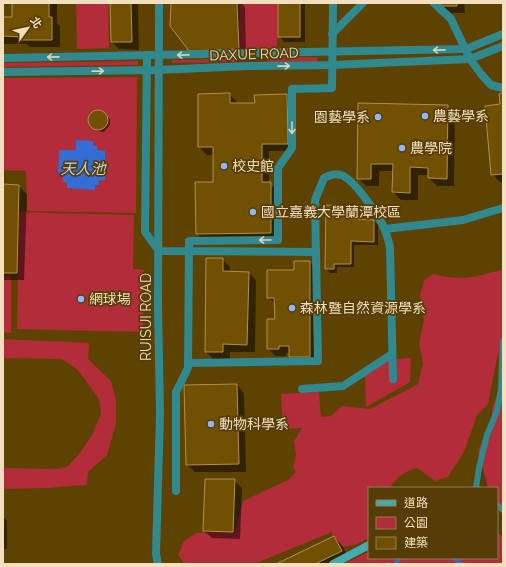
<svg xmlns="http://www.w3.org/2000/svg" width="506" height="567" viewBox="0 0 506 567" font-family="Raleway,'Noto Sans TC',sans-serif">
<rect width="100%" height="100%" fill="#563d07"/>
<path fill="#5e4201" d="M 3,3 L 503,3 L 503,420 L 476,488 L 369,488 L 369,558 L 359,564 L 3,564 Z"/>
<g fill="#b22c39">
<path d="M 76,3 L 108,3 L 109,48 L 77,49 Z"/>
<path d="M 239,3 L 277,3 L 277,55 L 240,56 Z"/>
<path d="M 317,57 L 317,61 L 267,62 L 267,58 Z"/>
<path d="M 236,59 L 236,62 L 172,63 L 172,60 Z"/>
<path d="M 138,61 L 138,65 L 3,67 L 3,63 Z"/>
<path d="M 137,77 L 136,213 L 27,211 L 26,171 L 3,170 L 3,78 Z"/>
<path d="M 19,212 L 134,215 L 133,269 L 144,270 L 143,332 L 17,329 Z"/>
<path d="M 503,270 L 503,341 L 497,358 L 488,404 L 477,415 L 464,452 L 448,477 L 435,481 L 417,468 C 407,470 395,478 390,488 L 369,488 L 369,538 C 356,545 349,548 333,546 L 332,532 L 254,564 L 185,564 L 178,555 L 184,541 L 196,533 L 235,531 L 243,501 L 288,480 L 296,472 L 293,467 L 296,456 L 294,441 L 302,428 L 283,429 L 281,394 L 319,392 L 321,417 L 331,416 L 342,406 L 370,409 L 418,384 L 423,364 L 419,343 L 424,320 L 420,294 L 425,279 L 434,274 C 447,278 458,279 472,277 C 483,276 492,271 503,270 Z"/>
<path d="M 3,275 L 11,276 L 11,333 L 3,332 Z"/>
<path d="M 3,339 L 89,343 L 88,359 L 111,381 L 116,400 L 116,424 L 107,455 L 88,472 L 87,485 L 45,488 L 3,489 L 3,468 L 57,469 L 67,467 L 80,453 L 92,435 L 101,414 L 99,399 L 78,370 L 62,359 L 3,358 Z"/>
<path d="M 411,358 L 410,382 L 366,407 L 365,376 L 388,360 Z"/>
<path d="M 503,377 L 503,508 L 497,504 L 497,488 L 488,488 L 478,450 L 492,423 L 492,409 Z"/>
<path d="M 497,532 L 503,537 L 503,564 L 343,564 L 369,552 L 369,558 L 497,558 Z"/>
</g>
<path fill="#346dd4" d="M 76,140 L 93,141 L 93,146 L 97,146 L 97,150 L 105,151 L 105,180 L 99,180 L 99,185 L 95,185 L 95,190 L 67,188 L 67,183 L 63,182 L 63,174 L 58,173 L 59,150 L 76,150 Z"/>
<g fill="#0007">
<path d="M 13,3 L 57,3 L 57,23 L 60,26 L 60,47 L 30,47 L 27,44 L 3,44 L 3,18 L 13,18 Z"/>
<path d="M 111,3 L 138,3 L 139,50 L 119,49 L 112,42 Z"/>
<path d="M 172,3 L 241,3 L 245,7 L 246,57 L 198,58 Z"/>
<path d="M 279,3 L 305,3 L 305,42 L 284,42 L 279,36 Z"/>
<path d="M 439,3 L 464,3 L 465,13 L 451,13 Z"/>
<path d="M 229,94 L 237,102 L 237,104 L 256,104 L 287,95 L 294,103 L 295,151 L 269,151 L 269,183 L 278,191 L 279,241 L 205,241 L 197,234 L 214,183 L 214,155 L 207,155 L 199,147 Z"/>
<path d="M 503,94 L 503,182 L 500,182 L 492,174 Z"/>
<path d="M 359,104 L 447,106 L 455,113 L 454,186 L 437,186 L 429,178 L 429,175 L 418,175 L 418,200 L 401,200 L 393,192 L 394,171 L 379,171 L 379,186 L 366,186 L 358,178 Z"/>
<path d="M 99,110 L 102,111 L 110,119 L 110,125 L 104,132 L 102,132 L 95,130 L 89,122 L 89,116 L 93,111 Z"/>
<path d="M 3,185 L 19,186 L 27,194 L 24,280 L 3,280 Z"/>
<path d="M 350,207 L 354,211 L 354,220 L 374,221 L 378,225 L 378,245 L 354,245 L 354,267 L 337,267 L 337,273 L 330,273 L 326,269 Z"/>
<path d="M 222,259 L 230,267 L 230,272 L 248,272 L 256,280 L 255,352 L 230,352 L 230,360 L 213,359 L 206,352 Z"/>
<path d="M 310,262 L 317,269 L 318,364 L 298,364 L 290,356 L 290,353 L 286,353 L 286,356 L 276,356 L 268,349 L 276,320 L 276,305 L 268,297 L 295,271 Z"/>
<path d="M 237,385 L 244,393 L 246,472 L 195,472 L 187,465 Z"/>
<path d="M 234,480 L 242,488 L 240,539 L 212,538 L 204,531 Z"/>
<path d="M 3,517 L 7,521 L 7,549 L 3,549 Z"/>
<path d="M 334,537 L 342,545 L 349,559 L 338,564 L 279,564 Z"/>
</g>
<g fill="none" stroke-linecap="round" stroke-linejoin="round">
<g stroke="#346dd4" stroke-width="3">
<path d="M 452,558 L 463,564"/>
<path d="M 394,564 L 401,558"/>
</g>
</g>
<g fill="#705002" stroke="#b28f4f">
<path d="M 12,3 L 49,3 L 49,17 L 52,17 L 52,40 L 21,40 L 21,37 L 3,36 L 3,17 L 12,17 Z"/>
<path d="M 110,3 L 131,3 L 132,42 L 111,42 Z"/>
<path d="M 171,3 L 237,3 L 239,49 L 189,51 L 170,26 Z"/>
<rect x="278" y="3" width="22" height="34"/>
<path d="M 439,3 L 457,3 L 457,6 L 442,6 Z"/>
<path d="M 230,93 L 230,103 L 255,103 L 254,95 L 287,94 L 288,144 L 262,144 L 262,182 L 271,182 L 271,233 L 196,234 L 195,182 L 213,182 L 213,147 L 198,147 L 198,94 Z"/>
<path d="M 503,93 L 503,174 L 491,175 L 485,106 L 500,104 L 499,94 Z"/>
<path d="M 358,103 L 448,105 L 447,179 L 428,178 L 428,168 L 410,167 L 410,193 L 392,192 L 393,164 L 371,164 L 371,179 L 357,179 Z"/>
<circle cx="98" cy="120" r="10"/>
<path d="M 3,184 L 19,185 L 17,273 L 3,273 Z"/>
<path d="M 326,205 L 350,206 L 350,219 L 374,220 L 374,242 L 351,241 L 351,264 L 334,264 L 334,269 L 325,269 Z"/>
<path d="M 206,258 L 223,258 L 223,271 L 249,272 L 247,345 L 223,344 L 223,352 L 205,352 Z"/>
<path d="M 294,261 L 310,261 L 310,357 L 289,357 L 289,346 L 279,346 L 279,349 L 267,349 L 267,319 L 275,319 L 274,298 L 267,298 L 267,270 L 294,270 Z"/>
<path d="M 237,384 L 239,464 L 186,465 L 184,385 Z"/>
<path d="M 205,479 L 235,479 L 233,532 L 203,531 Z"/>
<path d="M 334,536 L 342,551 L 315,564 L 276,564 Z"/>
</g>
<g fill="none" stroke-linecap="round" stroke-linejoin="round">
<g stroke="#30898e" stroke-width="6">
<path d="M 476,488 L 479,468 L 487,435 L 497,411 L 501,389 L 503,341"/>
<path d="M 497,505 L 503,510"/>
</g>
<g stroke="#30898e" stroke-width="8">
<path d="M 434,3 L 451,19 L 470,59 L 481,74 L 491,85 L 503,88"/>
<path d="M 332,34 L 363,3"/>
<path d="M 147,55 L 145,232 L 159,251 L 316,252"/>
<path d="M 3,58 L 466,49 L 503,34"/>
<path d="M 3,72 L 158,70 L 248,66 L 332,65 L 470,59 L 503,46"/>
<path d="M 385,229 L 463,220 L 503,208"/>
<path d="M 188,363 L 318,361 L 315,200 L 324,178 C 330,175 334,173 341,175 C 354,179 380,217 385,230 C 387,236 389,242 390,248 L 393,379"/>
<path d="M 302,389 L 343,386 L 392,354"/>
<path d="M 176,491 L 176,392 L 188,368 L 189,241 L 278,240 L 278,168 L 292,148 L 292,89 L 332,88 L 333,3"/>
<path d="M 158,564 L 156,554 L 160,413 L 158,307 L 159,3"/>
</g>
<path stroke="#44aab1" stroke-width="8" d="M 333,564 L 369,545"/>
</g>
<defs><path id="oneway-shaft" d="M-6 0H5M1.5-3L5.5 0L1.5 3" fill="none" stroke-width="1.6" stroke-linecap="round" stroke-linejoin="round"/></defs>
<g stroke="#d4d2b8">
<use href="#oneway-shaft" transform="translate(439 50) rotate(179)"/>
<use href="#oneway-shaft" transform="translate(183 55) rotate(179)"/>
<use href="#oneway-shaft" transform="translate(53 57) rotate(179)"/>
<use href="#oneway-shaft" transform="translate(284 66) rotate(-1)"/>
<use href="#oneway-shaft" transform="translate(98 71) rotate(-1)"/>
<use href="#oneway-shaft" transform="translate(292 128) rotate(90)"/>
<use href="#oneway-shaft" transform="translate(265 240) rotate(180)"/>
</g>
<g fill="#90b8fd" stroke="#563d07" stroke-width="1.5">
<circle cx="425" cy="116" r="4"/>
<circle cx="378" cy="117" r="4"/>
<circle cx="402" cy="148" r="4"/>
<circle cx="224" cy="166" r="4"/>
<circle cx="253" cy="212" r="4"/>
<circle cx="81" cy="299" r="4"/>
<circle cx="292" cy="308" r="4"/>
<circle cx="211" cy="424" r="4"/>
</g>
<g text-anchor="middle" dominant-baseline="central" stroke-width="3.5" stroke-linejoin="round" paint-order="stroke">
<g font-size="14" fill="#f1dfbf" stroke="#563d07">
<text transform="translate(254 54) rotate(-2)">DAXUE ROAD</text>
<text transform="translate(146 317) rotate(-90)">RUISUI ROAD</text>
</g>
<g font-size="14" fill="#f1dfbf" stroke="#563d07" text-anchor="start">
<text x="433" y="116">農藝學系</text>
<text x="370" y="117" text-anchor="end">園藝學系</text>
<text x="410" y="148">農學院</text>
<text x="232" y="166">校史館</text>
<text x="261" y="212">國立嘉義大學蘭潭校區</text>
<text x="89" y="299">網球場</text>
<text x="300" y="308">森林暨自然資源學系</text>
<text x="219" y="424">動物科學系</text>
</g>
<g font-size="15" font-style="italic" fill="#c0d0ea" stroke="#563d07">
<text x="83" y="169">天人池</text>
</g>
</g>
<rect width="506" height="567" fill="none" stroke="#f1dfbf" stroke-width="8"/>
<rect x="368" y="487" width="130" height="72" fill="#563d07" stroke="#947e51"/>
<rect x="376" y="500" width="20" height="6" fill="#44aab1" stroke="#947e51"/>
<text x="404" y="507" font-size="12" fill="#f1dfbf">道路</text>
<rect x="376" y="517" width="20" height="12" fill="#b22c39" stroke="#947e51"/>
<text x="404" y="527" font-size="12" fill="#f1dfbf">公園</text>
<rect x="376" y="537" width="20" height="12" fill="#705002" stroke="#947e51"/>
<text x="404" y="547" font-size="12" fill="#f1dfbf">建築</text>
<g transform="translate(28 28) rotate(57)" stroke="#563d07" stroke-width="3" paint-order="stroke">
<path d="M0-3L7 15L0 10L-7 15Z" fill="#f1dfbf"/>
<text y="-6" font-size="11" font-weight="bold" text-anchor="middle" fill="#f1dfbf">北</text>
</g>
</svg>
